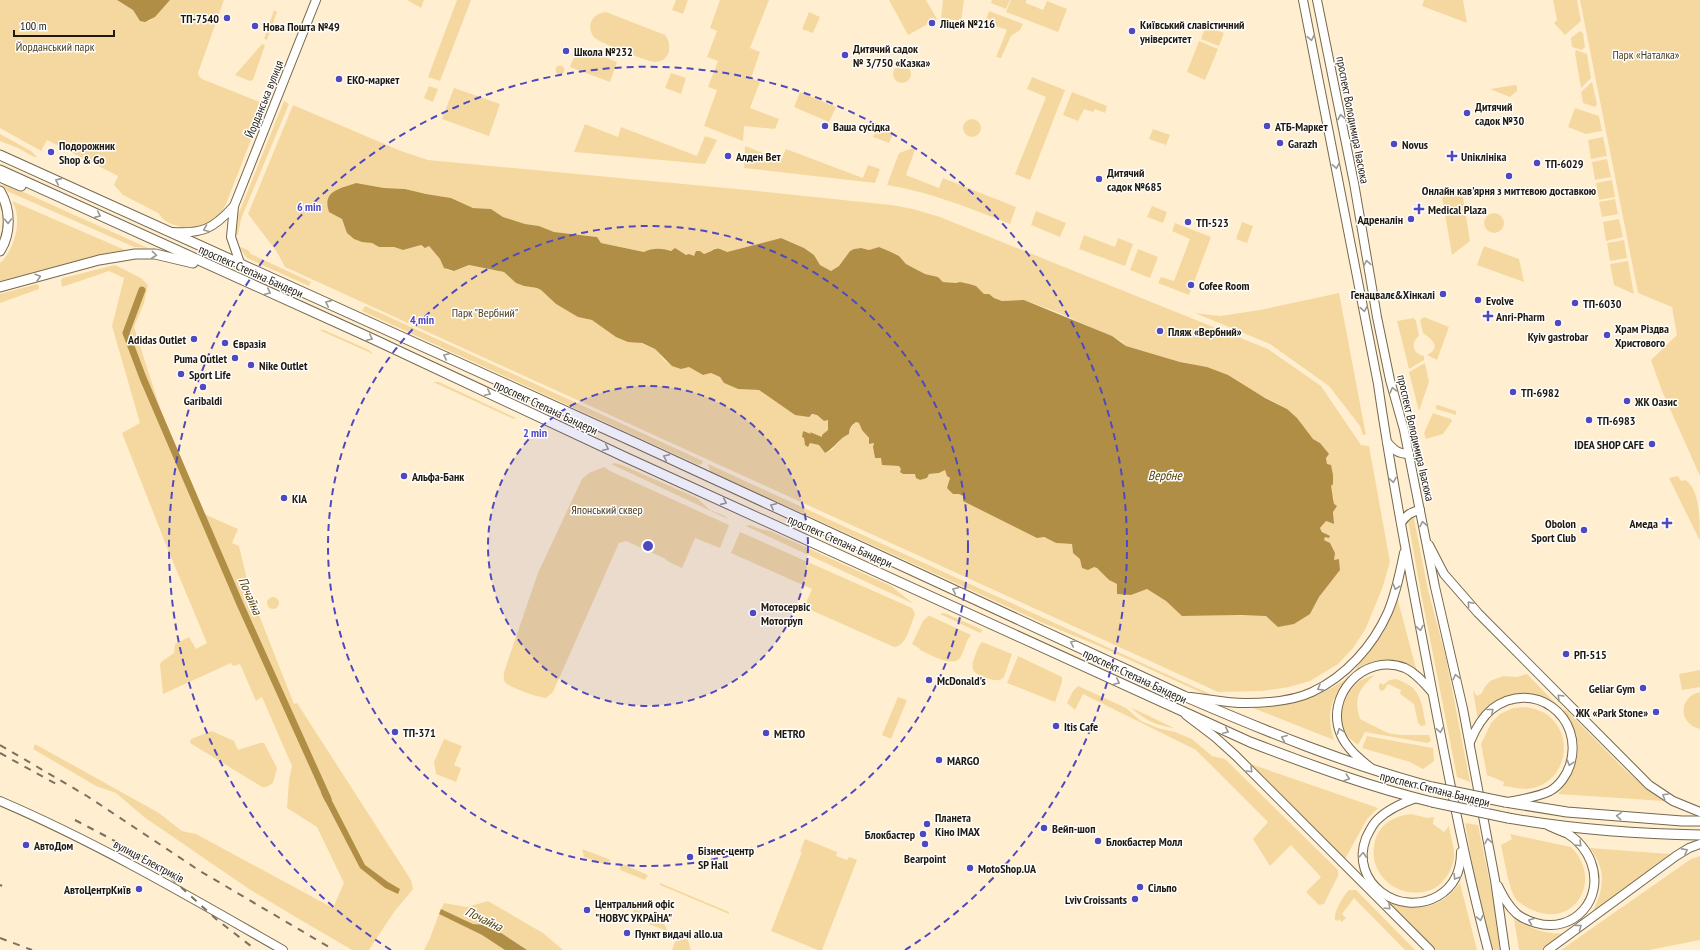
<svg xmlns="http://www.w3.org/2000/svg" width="1700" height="950" viewBox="0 0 1700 950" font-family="'PT Sans Narrow',sans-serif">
<rect width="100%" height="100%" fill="#ffefd0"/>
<g fill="#f5d89f" fill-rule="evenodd">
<path d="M 0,0 L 117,0 L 133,10 L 138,18 L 150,21 L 170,0 L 224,0 L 198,73 L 199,76 L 202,79 L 265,104 L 226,204 L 221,213 L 209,224 L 188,229 L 171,224 L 164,220 L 158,213 L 123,195 L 114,185 L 118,176 L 47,140 L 41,151 L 0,128 Z"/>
<path d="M 407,0 L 424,0 L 421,8 Z"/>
<path d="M 457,0 L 471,0 L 440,81 L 428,77 Z"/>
<path d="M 676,0 L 688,0 L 683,14 L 672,10 Z"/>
<path d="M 720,0 L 769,0 L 750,48 L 760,52 L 751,78 L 760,82 L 750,108 L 779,119 L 775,129 L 744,126 L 743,141 L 704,126 L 717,90 L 708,87 L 718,61 L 707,57 L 717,31 L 710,28 Z"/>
<path d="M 889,0 L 926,0 L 937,19 L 908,35 Z"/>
<path d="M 943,0 L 964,0 L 961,21 L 941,18 Z"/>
<path d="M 992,0 L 1010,0 L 1006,9 L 991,3 Z"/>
<path d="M 1011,0 L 1026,0 L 1026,3 L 1043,10 L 1047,1 L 1067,9 L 1058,32 L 1006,12 Z"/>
<path d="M 1424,0 L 1463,0 L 1467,23 L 1422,6 Z"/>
<path d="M 1553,0 L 1577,0 L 1581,21 L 1565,35 L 1554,23 L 1557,20 Z"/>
<path d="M 1580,0 L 1700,0 L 1700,476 L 1662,391 L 1651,360 L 1677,335 L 1672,307 L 1638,293 Z"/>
<path d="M 274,10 L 277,12 L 267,40 L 264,39 Z"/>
<path d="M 989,11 L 1023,24 L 1020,30 L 1011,36 L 1001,58 L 996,57 L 1007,30 L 985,22 Z"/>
<path d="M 606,12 L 665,35 C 673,45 670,62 655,62 C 649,62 600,43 595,38 C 591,34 589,28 591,22 C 594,15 600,13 606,12 Z"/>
<path d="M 809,12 L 820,17 L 813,33 L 802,29 Z"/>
<path d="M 1206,26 L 1224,33 L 1219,46 L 1201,39 Z"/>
<path d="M 1580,31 L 1583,33 L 1585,47 L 1582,50 L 1572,47 L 1571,38 Z"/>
<path d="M 1199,41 L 1218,49 L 1205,80 L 1187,72 Z"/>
<path d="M 262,44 L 265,45 L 253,80 L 250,81 L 235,75 Z"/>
<path d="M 578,47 L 617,62 L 610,82 L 570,67 Z"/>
<path d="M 1576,50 L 1587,54 L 1591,78 L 1581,88 L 1575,53 Z"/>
<circle cx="902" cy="74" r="9"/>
<circle cx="560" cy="70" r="4.5"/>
<path d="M 671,73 L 686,78 L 681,94 L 665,88 Z"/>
<path d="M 1032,77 L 1065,90 L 1030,180 L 1015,174 L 1046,97 L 1027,89 Z"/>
<path d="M 1592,82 L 1597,104 L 1595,107 L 1583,103 L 1581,92 Z"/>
<path d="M 1515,85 L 1517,86 L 1517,91 L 1510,97 L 1490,89 Z"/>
<path d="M 429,86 L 438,89 L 433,102 L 424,98 Z"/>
<path d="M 454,88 L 500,104 L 489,136 L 442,119 Z"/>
<path d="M 800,92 L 836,107 L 829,122 L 794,107 Z"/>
<path d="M 1072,92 L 1107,106 L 1105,113 L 1095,109 L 1093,112 L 1084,109 L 1078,121 L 1063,115 Z"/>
<path d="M 284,101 L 289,104 L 241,219 L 238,235 L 235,235 L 238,215 Z"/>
<path d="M 293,105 L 401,151 L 428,160 L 758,191 L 891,205 L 913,209 L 940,217 L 1268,349 L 1321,386 L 1361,445 L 1369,446 L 1390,562 L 1382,589 L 1365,630 L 1353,648 L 1338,664 L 1310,681 L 1289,687 L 1263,691 L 1218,692 L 285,267 L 277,252 L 248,214 ZM 356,183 L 384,188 L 405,189 L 426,194 L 451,198 L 473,208 L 491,209 L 503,217 L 525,224 L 539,226 L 554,232 L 597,237 L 601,243 L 644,252 L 666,249 L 694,257 L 708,253 L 715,248 L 722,249 L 727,252 L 781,238 L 804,248 L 814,255 L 820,265 L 831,271 L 839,266 L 850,251 L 854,249 L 861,248 L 869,250 L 879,247 L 891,252 L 899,256 L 906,264 L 925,274 L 938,277 L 943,282 L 956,283 L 1002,301 L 1024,300 L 1057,312 L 1121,341 L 1126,346 L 1180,362 L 1207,367 L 1287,409 L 1313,439 L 1320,443 L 1326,457 L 1331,490 L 1334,498 L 1333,524 L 1326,521 L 1320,528 L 1324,533 L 1324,540 L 1334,561 L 1339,559 L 1340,570 L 1319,597 L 1310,614 C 1267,616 1225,615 1182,616 L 1166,601 L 1147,589 L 1131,595 L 1117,584 L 1109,580 L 1097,568 L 1073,553 L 1072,544 L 1056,543 L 964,501 L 963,496 L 947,488 L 950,478 L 945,470 L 939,473 L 929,474 L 927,478 L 920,480 L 915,474 L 906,474 L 899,466 L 885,465 L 881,458 L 875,458 L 873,447 L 874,443 L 870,444 C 869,434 862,432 859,423 L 856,422 L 832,450 L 825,453 L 819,445 L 810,443 L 808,446 L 805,445 L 803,431 L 811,435 L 811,432 L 822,438 L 828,430 L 828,420 L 824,421 L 817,415 L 795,415 L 759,390 L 738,389 L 724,383 L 720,377 L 711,373 L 703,375 L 689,367 L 681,369 L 665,361 L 655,349 L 604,328 L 592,320 L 578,317 L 556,304 L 541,290 L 537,288 L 524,286 L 516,283 L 504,272 L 469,265 L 454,271 L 447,270 L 440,259 L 429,246 L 422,247 L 421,245 L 403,250 L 394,247 L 379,247 L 372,243 L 344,225 L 333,192 Z"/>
<path d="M 1575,108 L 1599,116 L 1602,131 L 1586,134 L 1568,127 Z"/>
<circle cx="972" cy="128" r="9"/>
<path d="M 585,124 L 618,137 L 621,127 L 697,156 L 705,136 L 717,140 L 705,164 L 574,152 Z"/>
<path d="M 877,126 L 893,133 L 889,143 L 873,137 Z"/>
<path d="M 1153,129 L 1170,135 L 1166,145 L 1149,139 Z"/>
<path d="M 0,134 L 31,151 L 37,157 L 34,157 L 18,148 L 0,141 Z"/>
<path d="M 1603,137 L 1607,156 L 1591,159 L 1588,140 Z"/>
<path d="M 745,146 L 781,160 L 786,149 L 863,178 L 868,165 L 880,169 L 875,183 L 744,168 Z"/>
<path d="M 916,147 L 906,175 L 939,188 L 943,178 L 1016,207 L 1010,224 C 970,208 930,192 887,185 L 899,153 Z"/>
<path d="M 1607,159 L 1611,177 L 1595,180 L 1592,162 Z"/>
<path d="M 1612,180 L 1615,197 L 1599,200 L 1596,183 Z"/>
<path d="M 1,182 L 148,248 L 134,247 L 7,191 Z"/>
<path d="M 1454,188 L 1462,192 L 1470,241 L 1452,255 L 1441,191 Z"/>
<path d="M 1615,199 L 1618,214 L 1602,217 L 1599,202 Z"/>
<path d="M 12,201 L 125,250 L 101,254 L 0,282 L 0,263 C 15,250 23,218 12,201 Z"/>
<path d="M 1152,206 L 1167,212 L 1163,223 L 1147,217 Z"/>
<path d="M 1036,211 L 1066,223 L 1060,237 L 1031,225 Z"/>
<circle cx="1494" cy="223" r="10"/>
<path d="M 1619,219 L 1623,237 L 1606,241 L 1603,222 Z"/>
<path d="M 1242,222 L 1253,226 L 1247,243 L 1236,239 Z"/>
<path d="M 1175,223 L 1211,237 L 1189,295 L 1158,283 L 1161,277 L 1174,281 L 1190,239 L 1172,231 Z"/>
<path d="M 1084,235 L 1115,247 L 1118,238 L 1133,244 L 1125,266 L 1079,249 Z"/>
<path d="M 1624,240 L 1627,258 L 1610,261 L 1607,243 Z"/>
<path d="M 238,246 L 248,250 L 251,254 L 311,282 L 309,286 L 247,258 Z"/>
<path d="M 1484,246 L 1519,259 L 1524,282 L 1477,265 Z"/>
<path d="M 1138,249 L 1158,257 L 1150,278 L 1130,270 Z"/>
<path d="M 1628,261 L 1634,294 L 1614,285 L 1610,264 Z"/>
<path d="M 115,265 L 141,278 L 148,285 L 144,303 L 134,327 L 160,408 L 204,514 L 238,529 L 232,543 L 239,546 L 250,592 L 294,704 L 297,703 L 411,880 L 413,889 L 394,912 L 369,950 L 352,950 L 294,916 L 249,889 L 144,817 L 116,793 L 96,786 L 33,749 L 35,744 L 159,813 L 182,831 L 196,834 L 333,908 L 344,883 L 317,827 L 287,808 L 289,780 L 292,766 L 262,697 L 256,701 L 240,664 L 233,666 L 231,663 L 163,694 L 160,665 L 161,662 L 174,653 L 175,644 L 189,637 L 196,649 L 207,643 L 168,550 L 122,433 L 140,423 L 112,326 L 124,278 L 109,271 L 62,287 L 61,280 L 63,278 Z"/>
<path d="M 37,284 L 39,286 L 39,289 L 0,303 L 0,294 Z"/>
<path d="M 1339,293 L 1366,435 L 1363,435 L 1360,426 L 1329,386 L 1270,344 L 1195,313 L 1220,316 L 1260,310 Z"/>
<path d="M 365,306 L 703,461 L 702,464 L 699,465 L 362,311 Z"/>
<path d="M 1424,317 L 1449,327 L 1437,360 L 1427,355 C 1442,348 1432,339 1423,333 L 1420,320 Z"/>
<path d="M 1414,318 L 1416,321 L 1419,336 C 1410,343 1413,354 1424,356 L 1424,360 L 1409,369 L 1397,321 Z"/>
<path d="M 319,330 L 324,330 L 369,350 L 373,354 Z"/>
<path d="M 1425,363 L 1429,382 L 1419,411 L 1409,372 Z"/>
<path d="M 433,382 L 439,382 L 516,418 L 514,419 Z"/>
<path d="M 1438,405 L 1456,411 L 1456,415 L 1436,409 L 1436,406 Z"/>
<path d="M 1433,413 L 1451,419 L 1452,421 L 1443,434 L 1426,439 L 1424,433 Z"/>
<path d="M 615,463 L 622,465 L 697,498 L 710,510 L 725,516 L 728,519 L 611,464 Z"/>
<path d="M 708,464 L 1212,695 L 1211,697 L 1099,646 L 1043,623 L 710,471 Z"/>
<path d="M 604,467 L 610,471 L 729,525 L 720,548 L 695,538 L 682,568 L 669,562 L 664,558 L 626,541 L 619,543 L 553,692 L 546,698 C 539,698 508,687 505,682 C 503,679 504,676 504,672 L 538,573 L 582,479 L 589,473 Z"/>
<path d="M 1678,476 L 1681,481 L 1685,480 C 1700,488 1700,522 1700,541 L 1669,478 Z"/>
<path d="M 1413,514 L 1428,590 L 1446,658 L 1470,782 L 1457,777 L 1421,593 L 1408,521 Z"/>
<path d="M 750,525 L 760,529 L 770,531 L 891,586 L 914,604 L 746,526 Z"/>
<path d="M 740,532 L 912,608 L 915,614 L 914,617 C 910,626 906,647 894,647 L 804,607 L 812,589 L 731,553 Z"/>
<circle cx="273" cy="603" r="6"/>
<path d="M 1397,597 L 1417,672 C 1387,661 1384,656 1354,671 C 1373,648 1386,625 1397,597 Z"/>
<path d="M 944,613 L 947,614 L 983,630 L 980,633 L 940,614 Z"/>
<path d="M 928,616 L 930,616 L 971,635 C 965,642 965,650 960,658 C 953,668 929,654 920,650 L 919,648 L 912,644 L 923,621 Z"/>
<path d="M 982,642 L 1012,654 L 1004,677 L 1000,680 C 994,681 990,679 984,677 C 972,673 970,668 975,656 C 977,651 978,646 982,642 Z"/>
<path d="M 1018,656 L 1062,677 L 1062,682 L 1055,702 L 1007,683 Z"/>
<path d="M 1700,670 L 1700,687 L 1682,690 L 1679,674 Z"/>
<path d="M 1527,674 L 1559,707 C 1518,684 1513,697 1478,721 L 1473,690 L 1477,696 L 1482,693 L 1484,688 L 1490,681 L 1503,676 L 1517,677 Z"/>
<path d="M 1375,675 C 1358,689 1354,698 1360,719 L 1388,733 L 1401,735 L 1429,735 L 1431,741 L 1427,743 L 1365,732 L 1358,745 C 1353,741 1347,737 1344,732 C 1337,717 1343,696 1355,685 C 1360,679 1368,677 1375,675 Z"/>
<path d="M 1346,679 C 1330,702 1326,713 1334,740 L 1253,708 C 1289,706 1315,700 1346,679 Z"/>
<path d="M 1396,679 C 1422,688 1421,701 1426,725 L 1421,726 L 1418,723 L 1414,704 L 1400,694 L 1401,690 L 1388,684 L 1384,690 L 1381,691 L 1379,688 L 1379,685 L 1381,683 L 1383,685 L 1389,680 Z"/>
<path d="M 1078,686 L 1126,708 L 1141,721 L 1158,728 L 1175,732 L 1192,739 L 1212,756 L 1225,759 L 1338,870 L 1338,876 L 1324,904 L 1319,905 L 1306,892 L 1321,877 L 1291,845 L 1270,866 L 1253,839 L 1268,822 L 1196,750 L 1083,694 L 1075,710 L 1067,703 L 1073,691 Z"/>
<path d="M 1700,692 L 1700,729 C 1678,724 1678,697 1700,692 Z"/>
<path d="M 898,697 L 907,700 L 891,739 L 882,735 Z"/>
<path d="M 1130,707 L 1174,728 C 1154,725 1145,720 1130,707 Z"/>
<path d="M 1526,707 C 1535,709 1544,711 1551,718 C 1576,741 1563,786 1527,789 C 1519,789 1511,787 1503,786 L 1504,782 L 1487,775 L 1481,744 L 1491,723 L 1500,714 L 1513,708 Z"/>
<path d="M 1563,709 L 1567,711 L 1622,767 L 1648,790 L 1664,801 L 1558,794 C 1571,776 1583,756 1576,734 C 1574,725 1566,718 1563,709 Z"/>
<path d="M 212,731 L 234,741 L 238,750 L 260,743 L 264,743 L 277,768 L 273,783 L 266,787 L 262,787 L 190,743 L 191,739 Z"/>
<path d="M 1367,736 L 1433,748 L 1434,761 L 1423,769 L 1410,762 L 1362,748 Z"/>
<path d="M 444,739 L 462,746 L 454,765 L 461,768 L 456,782 L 436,774 L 434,762 Z"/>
<path d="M 1245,762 L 1378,808 L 1367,819 L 1345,859 Z"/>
<path d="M 1411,814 L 1428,818 L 1434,817 L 1433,824 L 1444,832 L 1449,826 C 1450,835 1454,844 1454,853 C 1455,859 1452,866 1450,871 C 1429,914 1363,888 1375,841 C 1380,823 1395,816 1411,814 Z"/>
<path d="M 1465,823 L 1478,825 L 1495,908 L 1501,950 L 1492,950 L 1481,912 Z"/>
<path d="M 1510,834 L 1571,847 C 1604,879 1575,931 1530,909 C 1525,906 1517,902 1514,896 C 1507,881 1505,862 1501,845 L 1512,839 Z"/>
<path d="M 805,839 L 837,852 L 836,856 L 847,860 L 849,857 L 857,860 L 822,950 L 818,950 L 771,931 L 802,852 L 800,852 Z"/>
<path d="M 1590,848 L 1670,854 L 1593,912 C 1604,886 1607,872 1590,848 Z"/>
<path d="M 582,849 L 611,860 L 604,864 L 584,857 Z"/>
<path d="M 1700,856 L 1700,940 L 1649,950 L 1561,950 L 1691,859 Z"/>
<path d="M 620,863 L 648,875 L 645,880 L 620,870 Z"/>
<path d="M 660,883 L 729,912 L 729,914 L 660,885 Z"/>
<path d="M 1460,883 L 1477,950 L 1433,950 L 1384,901 C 1415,912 1439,911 1460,883 Z"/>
<path d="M 1349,890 L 1356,890 L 1358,892 L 1415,950 L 1405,950 L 1354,898 L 1342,914 L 1346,918 L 1342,922 L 1339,919 L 1338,921 L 1335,920 C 1334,911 1343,896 1349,890 Z"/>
<path d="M 488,901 L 543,933 L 563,950 L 527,950 L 489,925 L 473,924 L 441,909 L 444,903 L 467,907 Z"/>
<path d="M 634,909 C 645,914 665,917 667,931 L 631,917 Z"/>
<path d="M 439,914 L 482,935 L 505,950 L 424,950 L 430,938 Z"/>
<path d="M 1514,919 C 1532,929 1546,935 1566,933 L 1543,950 L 1519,950 Z"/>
<path d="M 682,935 L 687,937 L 691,950 L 672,950 L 675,942 Z"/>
</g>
<g fill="#b08e46">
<path d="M 117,0 L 170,0 L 155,17 L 145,22 L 140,21 L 133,10 Z"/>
<path d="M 356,183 L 384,188 L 405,189 L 426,194 L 451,198 L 473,208 L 491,209 L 503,217 L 525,224 L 539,226 L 554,232 L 597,237 L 601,243 L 644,252 C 652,248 662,248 671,251 L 675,248 L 686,255 L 689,254 L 694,256 L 696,251 L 700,251 L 704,254 C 717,250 713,245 727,252 L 781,238 L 804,248 L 814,255 L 820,265 L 831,271 L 839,266 L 850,251 L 854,249 L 861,248 L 869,250 L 879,247 L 891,252 L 899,256 L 906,264 L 925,274 L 938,277 L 943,282 L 956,283 L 960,282 L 969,284 L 976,286 L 984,294 L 989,294 L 994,298 L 1002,301 L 1024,300 L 1112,336 L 1126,346 L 1180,362 L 1207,367 L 1228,375 L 1265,398 L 1287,409 L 1297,418 L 1313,439 L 1320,443 L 1329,454 L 1326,458 L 1327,464 L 1331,465 L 1333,475 L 1333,484 L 1331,486 L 1334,504 L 1337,506 L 1333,512 L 1334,524 L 1326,521 L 1320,528 L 1322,532 L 1330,536 L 1329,538 L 1325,537 L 1324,540 L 1330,543 L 1335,553 L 1334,560 L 1339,559 L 1340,570 L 1319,597 L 1310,614 L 1294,624 L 1278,627 L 1266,616 L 1241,615 L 1182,616 L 1166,601 L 1147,589 L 1131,595 L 1117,594 L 1117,584 L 1109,580 L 1097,568 L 1094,567 L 1088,570 L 1082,568 L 1080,559 L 1073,553 L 1072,544 L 1056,543 L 1044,537 L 1037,538 L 963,501 L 963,496 L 959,494 L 953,494 L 947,488 L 950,478 L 947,476 L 945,470 L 939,473 L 929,474 L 927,478 L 920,480 L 916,478 L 915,474 L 903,474 L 900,472 L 901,469 L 899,466 L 882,465 L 881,458 L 875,458 L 873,447 L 874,443 L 869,444 L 869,438 L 862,430 L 859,423 L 856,422 C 852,425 849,428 849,434 C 839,438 836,447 825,453 L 819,445 L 810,443 L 808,447 L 805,445 L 804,438 L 802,437 L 803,431 L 811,434 L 810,432 L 822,437 L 822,435 L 828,430 L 828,420 L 824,421 L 817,415 L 812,414 L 809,417 L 795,415 L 759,390 L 738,389 L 724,383 L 720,377 L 711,373 L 703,375 L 689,367 L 681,369 L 672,366 L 655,349 L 642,343 L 628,342 L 616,337 L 592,320 L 578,317 L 556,304 L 541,290 L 537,288 L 524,286 L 516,283 L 504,272 L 469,265 L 454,271 L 444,268 L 440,259 L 429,246 L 425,248 L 421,245 L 403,250 L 394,247 L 379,247 L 372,243 L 362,242 L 354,239 L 347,233 L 342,219 L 329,212 C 322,191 339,189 356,183 Z"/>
<path d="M 327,791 L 365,865 L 388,882 L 400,889 L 398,894 L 385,888 L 360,868 L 321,793 Z"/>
<path d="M 441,909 L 473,924 L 489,925 L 527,950 L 505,950 L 482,935 L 439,914 Z"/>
</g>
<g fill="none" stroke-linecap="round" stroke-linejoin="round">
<path stroke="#b08e46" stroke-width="7" d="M 142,290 L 126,333 L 143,378 L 240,604 L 328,799"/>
<defs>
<g id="secondary">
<path d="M 1303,0 L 1378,384 C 1390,469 1406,553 1422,637 C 1442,742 1461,847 1488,950"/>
<path d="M 1317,0 L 1354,183 L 1377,317 L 1390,380 L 1404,430 L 1435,587 L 1463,709 L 1495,880 L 1505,950"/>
<path d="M 172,232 C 202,234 213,229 233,207"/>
<path d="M 240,263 L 231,237 L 234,206 L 316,0"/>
<path d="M 1387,442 C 1394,450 1398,454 1409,454"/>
<path d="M 1401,523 C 1406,515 1411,512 1420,510"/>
<path d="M 1429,545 L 1444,574 L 1478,613 L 1649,785 L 1673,801 L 1700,812"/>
<path d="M 1191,697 C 1209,699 1227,703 1245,703 C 1266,703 1293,701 1312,692 C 1345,677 1373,646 1388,612 C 1396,593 1400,573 1404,553"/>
<path d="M 1186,715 L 1215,737 L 1236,756 L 1430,950"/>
<path d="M 1470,742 C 1475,730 1481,718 1492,709 C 1533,678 1585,716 1570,765 C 1567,775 1559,786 1550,791 C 1538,797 1522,799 1508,802"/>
<path d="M 1372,769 C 1360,759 1347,749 1341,735 C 1324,696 1364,652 1405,668 C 1416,673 1424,683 1432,692"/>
<path d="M 1416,798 C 1402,803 1388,809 1377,820 C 1372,825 1369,832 1366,838 C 1349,883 1400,918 1438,896 C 1455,886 1461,871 1461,852"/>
<path d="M 0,801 C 98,843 190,897 283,950"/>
<path d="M 1498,886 C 1503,896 1508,906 1517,914 C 1522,918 1529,921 1536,923 C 1574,934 1605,899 1591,862 C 1587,851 1578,840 1568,834 C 1562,831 1555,829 1549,826"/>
<path d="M 1548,950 L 1676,856 L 1689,848 L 1700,844"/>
</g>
<g id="primary">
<path d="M 0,155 L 636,443 L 1184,696 C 1265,731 1346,764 1432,787"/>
<path d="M 0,170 L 373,339 L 627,458 L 1250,742 C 1310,765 1370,787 1432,802"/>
<path d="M 0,177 L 21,186"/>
<path d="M 0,191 C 11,210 11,233 0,251"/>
<path d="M 0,287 L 99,260 L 135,254 L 155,254 L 193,263"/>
<path d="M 1505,802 L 1567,812 L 1682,821 L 1700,821"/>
<path d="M 1508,818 C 1571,829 1636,834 1700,835"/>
</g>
</defs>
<use href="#secondary" stroke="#76684c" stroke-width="10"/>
<use href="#primary" stroke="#76684c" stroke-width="11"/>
<use href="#secondary" stroke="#fff" stroke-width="8"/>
<use href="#primary" stroke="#fff" stroke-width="9"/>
<g stroke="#7b715e" stroke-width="2" stroke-dasharray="7 7" stroke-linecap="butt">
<path d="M 0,745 L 87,796 L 200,871 L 334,950"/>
<path d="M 0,753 L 58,785"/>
<path d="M 75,820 L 136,852 L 160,868 L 216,919 L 256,950"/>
<path d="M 0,885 L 2,886"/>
<path d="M 0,938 L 32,950"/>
</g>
<defs>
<g id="primary-bridge">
<path d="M 1432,787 L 1505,802"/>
<path d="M 1432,802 L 1508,818"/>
</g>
</defs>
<use href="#primary-bridge" stroke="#76684c" stroke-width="11" stroke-linecap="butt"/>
<use href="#primary-bridge" stroke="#fff" stroke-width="9"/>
</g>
<defs><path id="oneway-chevron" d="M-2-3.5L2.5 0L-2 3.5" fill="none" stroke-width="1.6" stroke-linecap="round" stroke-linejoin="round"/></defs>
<g stroke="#9a9893">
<use href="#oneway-chevron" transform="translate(1311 38) rotate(79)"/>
<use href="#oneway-chevron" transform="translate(1341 117) rotate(-101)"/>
<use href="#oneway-chevron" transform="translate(1336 166) rotate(79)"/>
<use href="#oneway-chevron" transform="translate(58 181) rotate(-156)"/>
<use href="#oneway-chevron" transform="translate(98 215) rotate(24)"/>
<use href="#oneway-chevron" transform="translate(8 221) rotate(89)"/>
<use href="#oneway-chevron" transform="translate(206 229) rotate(159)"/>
<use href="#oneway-chevron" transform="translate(154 255) rotate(6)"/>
<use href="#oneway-chevron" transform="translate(1367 263) rotate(-100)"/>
<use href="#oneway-chevron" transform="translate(38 277) rotate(-16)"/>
<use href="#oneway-chevron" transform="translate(268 292) rotate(25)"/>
<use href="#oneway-chevron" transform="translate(328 303) rotate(-156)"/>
<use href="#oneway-chevron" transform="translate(1364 309) rotate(79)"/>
<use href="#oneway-chevron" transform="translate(370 338) rotate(25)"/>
<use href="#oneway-chevron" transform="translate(446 356) rotate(-155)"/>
<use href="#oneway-chevron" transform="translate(1393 390) rotate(-105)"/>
<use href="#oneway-chevron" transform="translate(488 393) rotate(25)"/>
<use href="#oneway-chevron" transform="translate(606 448) rotate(25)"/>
<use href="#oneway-chevron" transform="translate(666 457) rotate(-155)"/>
<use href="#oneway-chevron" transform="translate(1393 480) rotate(80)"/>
<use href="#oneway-chevron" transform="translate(724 502) rotate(24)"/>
<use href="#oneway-chevron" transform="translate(773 506) rotate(-155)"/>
<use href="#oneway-chevron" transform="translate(1423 524) rotate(-101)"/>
<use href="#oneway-chevron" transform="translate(1396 587) rotate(107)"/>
<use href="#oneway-chevron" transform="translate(955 590) rotate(-155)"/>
<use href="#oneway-chevron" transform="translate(1470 604) rotate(-131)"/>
<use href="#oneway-chevron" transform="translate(1420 628) rotate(79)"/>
<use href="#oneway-chevron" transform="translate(1073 643) rotate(-155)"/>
<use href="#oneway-chevron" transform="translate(1456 677) rotate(-103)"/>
<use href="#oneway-chevron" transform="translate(1117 682) rotate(25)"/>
<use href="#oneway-chevron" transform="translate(1320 688) rotate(152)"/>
<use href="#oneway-chevron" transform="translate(1560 697) rotate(-135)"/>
<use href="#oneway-chevron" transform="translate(1491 711) rotate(-39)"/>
<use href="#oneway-chevron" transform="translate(1440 730) rotate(79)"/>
<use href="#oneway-chevron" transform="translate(1226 731) rotate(25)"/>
<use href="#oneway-chevron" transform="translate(1340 731) rotate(-110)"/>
<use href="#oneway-chevron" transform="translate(1284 738) rotate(-158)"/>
<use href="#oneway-chevron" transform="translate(1570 763) rotate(107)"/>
<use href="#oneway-chevron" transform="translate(1250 770) rotate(45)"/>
<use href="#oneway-chevron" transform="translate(1347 778) rotate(18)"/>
<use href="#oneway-chevron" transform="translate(1665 796) rotate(-149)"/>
<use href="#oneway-chevron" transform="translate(1619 816) rotate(-175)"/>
<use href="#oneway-chevron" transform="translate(1488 841) rotate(-100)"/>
<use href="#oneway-chevron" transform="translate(1579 844) rotate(45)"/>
<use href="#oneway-chevron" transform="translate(1685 851) rotate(-29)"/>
<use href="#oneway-chevron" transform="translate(1363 855) rotate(-86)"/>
<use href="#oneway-chevron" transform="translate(1456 877) rotate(122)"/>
<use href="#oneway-chevron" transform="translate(1388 907) rotate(45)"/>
<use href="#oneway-chevron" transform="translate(1480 918) rotate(76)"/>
<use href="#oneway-chevron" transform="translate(1531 921) rotate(-159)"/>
<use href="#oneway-chevron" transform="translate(1579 927) rotate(-36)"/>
</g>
<circle cx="648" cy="546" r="160" fill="#4f49c0" fill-opacity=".12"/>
<g fill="none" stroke="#4f49c0" stroke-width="2" stroke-dasharray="7 5">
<circle cx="648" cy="546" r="160"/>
<circle cx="648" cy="546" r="320"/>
<path d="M391 950A479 479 0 1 1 905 950"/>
</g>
<g fill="#4f49c0" stroke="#fefefe" stroke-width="1.5">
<circle cx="227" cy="18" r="4"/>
<circle cx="932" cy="23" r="4"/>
<circle cx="255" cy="26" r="4"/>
<circle cx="1132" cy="31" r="4"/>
<circle cx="566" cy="51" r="4"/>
<circle cx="845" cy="55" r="4"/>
<circle cx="339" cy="79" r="4"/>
<circle cx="1467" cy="113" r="4"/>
<circle cx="825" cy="126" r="4"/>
<circle cx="1267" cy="126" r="4"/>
<circle cx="1280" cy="143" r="4"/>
<circle cx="1394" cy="144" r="4"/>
<circle cx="51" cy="152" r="4"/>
<circle cx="728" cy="156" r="4"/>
<path d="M1450 150h4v4h4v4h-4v4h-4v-4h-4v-4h4z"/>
<circle cx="1537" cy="163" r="4"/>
<circle cx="1509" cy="176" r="4"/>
<circle cx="1099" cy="179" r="4"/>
<path d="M1417 203h4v4h4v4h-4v4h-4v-4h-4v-4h4z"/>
<circle cx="1411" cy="219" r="4"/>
<circle cx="1188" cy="222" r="4"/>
<circle cx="1191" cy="285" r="4"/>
<circle cx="1443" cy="294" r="4"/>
<circle cx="1478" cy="300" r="4"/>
<circle cx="1575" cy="303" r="4"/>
<path d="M1486 310h4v4h4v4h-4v4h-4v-4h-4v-4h4z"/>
<circle cx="1558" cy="323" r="4"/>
<circle cx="1160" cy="331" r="4"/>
<circle cx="1607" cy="335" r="4"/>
<circle cx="194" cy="339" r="4"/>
<circle cx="225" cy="343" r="4"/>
<circle cx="235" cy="358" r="4"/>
<circle cx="251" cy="365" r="4"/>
<circle cx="181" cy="374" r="4"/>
<circle cx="203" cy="387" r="4"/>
<circle cx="1513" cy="392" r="4"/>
<circle cx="1627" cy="401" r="4"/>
<circle cx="1589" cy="420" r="4"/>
<circle cx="1652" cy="444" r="4"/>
<circle cx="404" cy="476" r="4"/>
<circle cx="284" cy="498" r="4"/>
<path d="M1665 517h4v4h4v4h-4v4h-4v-4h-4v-4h4z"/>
<circle cx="1584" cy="530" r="4"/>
<circle cx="753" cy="613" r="4"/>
<circle cx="1566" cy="654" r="4"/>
<circle cx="929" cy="680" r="4"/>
<circle cx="1643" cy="688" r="4"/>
<circle cx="1656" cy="712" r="4"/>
<circle cx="1056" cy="726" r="4"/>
<circle cx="395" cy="732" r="4"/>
<circle cx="766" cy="733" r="4"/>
<circle cx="939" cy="760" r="4"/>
<circle cx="927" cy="824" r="4"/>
<circle cx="1044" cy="828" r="4"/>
<circle cx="923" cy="834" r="4"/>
<circle cx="1098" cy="841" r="4"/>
<circle cx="925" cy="844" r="4"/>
<circle cx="26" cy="845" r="4"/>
<circle cx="690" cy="857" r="4"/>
<circle cx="970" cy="868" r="4"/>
<circle cx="1140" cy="887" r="4"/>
<circle cx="139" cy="889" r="4"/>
<circle cx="1135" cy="899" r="4"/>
<circle cx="587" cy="910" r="4"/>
<circle cx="627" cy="933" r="4"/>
</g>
<g text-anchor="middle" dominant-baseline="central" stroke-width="3" stroke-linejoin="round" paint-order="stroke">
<g font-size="12" font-weight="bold" fill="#1f190e" stroke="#fefefe" text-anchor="start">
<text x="219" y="18" text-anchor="end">ТП-7540</text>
<text x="940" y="23">Ліцей №216</text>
<text x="1140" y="24">Київський славістичний<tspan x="1140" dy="14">університет</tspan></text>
<text x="263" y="26">Нова Пошта №49</text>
<text x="853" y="48">Дитячий садок<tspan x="853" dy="14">№ 3/750 «Казка»</tspan></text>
<text x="574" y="51">Школа №232</text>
<text x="347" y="79">ЕКО-маркет</text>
<text x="1475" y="106">Дитячий<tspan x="1475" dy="14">садок №30</tspan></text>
<text x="833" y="126">Ваша сусідка</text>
<text x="1275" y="126">АТБ-Маркет</text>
<text x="1288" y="143">Garazh</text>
<text x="1402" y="144">Novus</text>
<text x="59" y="145">Подорожник<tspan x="59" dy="14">Shop &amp; Go</tspan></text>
<text x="736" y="156">Алден Вет</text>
<text x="1461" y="156">Uniклініка</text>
<text x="1545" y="163">ТП-6029</text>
<text x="1107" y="172">Дитячий<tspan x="1107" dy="14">садок №685</tspan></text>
<text x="1509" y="190" text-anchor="middle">Онлайн кав'ярня з миттєвою доставкою</text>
<text x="1428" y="209">Medical Plaza</text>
<text x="1403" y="219" text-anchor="end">Адреналін</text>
<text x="1196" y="222">ТП-523</text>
<text x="1199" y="285">Cofee Room</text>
<text x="1435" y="294" text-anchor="end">Генацвалє&amp;Хінкалі</text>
<text x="1486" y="300">Evolve</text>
<text x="1583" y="303">ТП-6030</text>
<text x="1496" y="316">Anri-Pharm</text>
<text x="1615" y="328">Храм Різдва<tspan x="1615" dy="14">Христового</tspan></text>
<text x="1168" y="331">Пляж «Вербний»</text>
<text x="1558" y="336" text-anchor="middle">Kyiv gastrobar</text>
<text x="186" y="339" text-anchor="end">Adidas Outlet</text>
<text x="233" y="343">Євразія</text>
<text x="227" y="358" text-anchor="end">Puma Outlet</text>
<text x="259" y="365">Nike Outlet</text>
<text x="189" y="374">Sport Life</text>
<text x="1521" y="392">ТП-6982</text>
<text x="203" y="400" text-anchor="middle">Garibaldi</text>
<text x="1635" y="401">ЖК Оазис</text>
<text x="1597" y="420">ТП-6983</text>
<text x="1644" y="444" text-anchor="end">IDEA SHOP CAFE</text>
<text x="412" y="476">Альфа-Банк</text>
<text x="292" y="498">KIA</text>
<text x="1576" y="523" text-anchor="end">Obolon<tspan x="1576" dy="14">Sport Club</tspan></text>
<text x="1658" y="523" text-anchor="end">Амеда</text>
<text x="761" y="606">Мотосервіс<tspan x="761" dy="14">Мотогруп</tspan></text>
<text x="1574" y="654">РП-515</text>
<text x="937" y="680">McDonald's</text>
<text x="1635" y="688" text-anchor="end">Geliar Gym</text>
<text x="1648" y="712" text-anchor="end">ЖК «Park Stone»</text>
<text x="1064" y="726">Itis Cafe</text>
<text x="403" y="732">ТП-371</text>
<text x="774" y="733">METRO</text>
<text x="947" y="760">MARGO</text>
<text x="935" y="817">Планета<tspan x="935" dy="14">Кіно IMAX</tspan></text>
<text x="1052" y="828">Вейп-шоп</text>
<text x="915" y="834" text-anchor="end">Блокбастер</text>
<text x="1106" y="841">Блокбастер Молл</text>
<text x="34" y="845">АвтоДом</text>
<text x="698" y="850">Бізнес-центр<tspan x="698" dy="14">SP Hall</tspan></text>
<text x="925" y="858" text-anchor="middle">Bearpoint</text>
<text x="978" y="868">MotoShop.UA</text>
<text x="1148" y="887">Сільпо</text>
<text x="131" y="889" text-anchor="end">АвтоЦентрКиїв</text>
<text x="1127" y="899" text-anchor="end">Lviv Croissants</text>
<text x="595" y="903">Центральний офіс<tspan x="595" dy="14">"НОВУС УКРАЇНА"</tspan></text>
<text x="635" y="933">Пункт видачі allo.ua</text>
</g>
<g font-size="12" fill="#4b3c1c" stroke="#fefefe">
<text x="55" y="46">Йорданський парк</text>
<text x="1646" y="54">Парк «Наталка»</text>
<text x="485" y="312">Парк "Вербний"</text>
<text x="607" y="509">Японський сквер</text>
</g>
<g font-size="12" fill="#1f190e" stroke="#fefefe">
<text transform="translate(264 99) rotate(-68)">Йорданська вулиця</text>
<text transform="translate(1353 120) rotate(79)">проспект Володимира Івасюка</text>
<text transform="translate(251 271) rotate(24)">проспект Степана Бандери</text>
<text transform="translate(546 407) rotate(25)">проспект Степана Бандери</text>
<text transform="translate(1416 438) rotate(77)">проспект Володимира Івасюка</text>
<text transform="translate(840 541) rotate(24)">проспект Степана Бандери</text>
<text transform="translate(1135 676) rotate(25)">проспект Степана Бандери</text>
<text transform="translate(1435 789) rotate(14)">проспект Степана Бандери</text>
<text transform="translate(149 861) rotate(28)">вулиця Електриків</text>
</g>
<g font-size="13" font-style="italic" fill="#5a4206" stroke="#fefefe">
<text x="1165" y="475">Вербне</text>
<text transform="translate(250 596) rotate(66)">Почайна</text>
<text transform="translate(484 919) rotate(26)">Почайна</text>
</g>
</g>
<circle cx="648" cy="546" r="6" fill="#4f49c0" stroke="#fefefe" stroke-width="2"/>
<g font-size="12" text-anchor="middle" font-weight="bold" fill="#4f49c0" stroke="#fefefe" stroke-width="3" stroke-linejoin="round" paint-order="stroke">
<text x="309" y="211">6 min</text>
<text x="422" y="324">4 min</text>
<text x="535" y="437">2 min</text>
</g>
<path d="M14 30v6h100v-6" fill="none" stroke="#1f190e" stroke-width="2"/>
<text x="20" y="30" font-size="12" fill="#1f190e" stroke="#fefefe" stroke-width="3" paint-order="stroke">100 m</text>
</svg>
